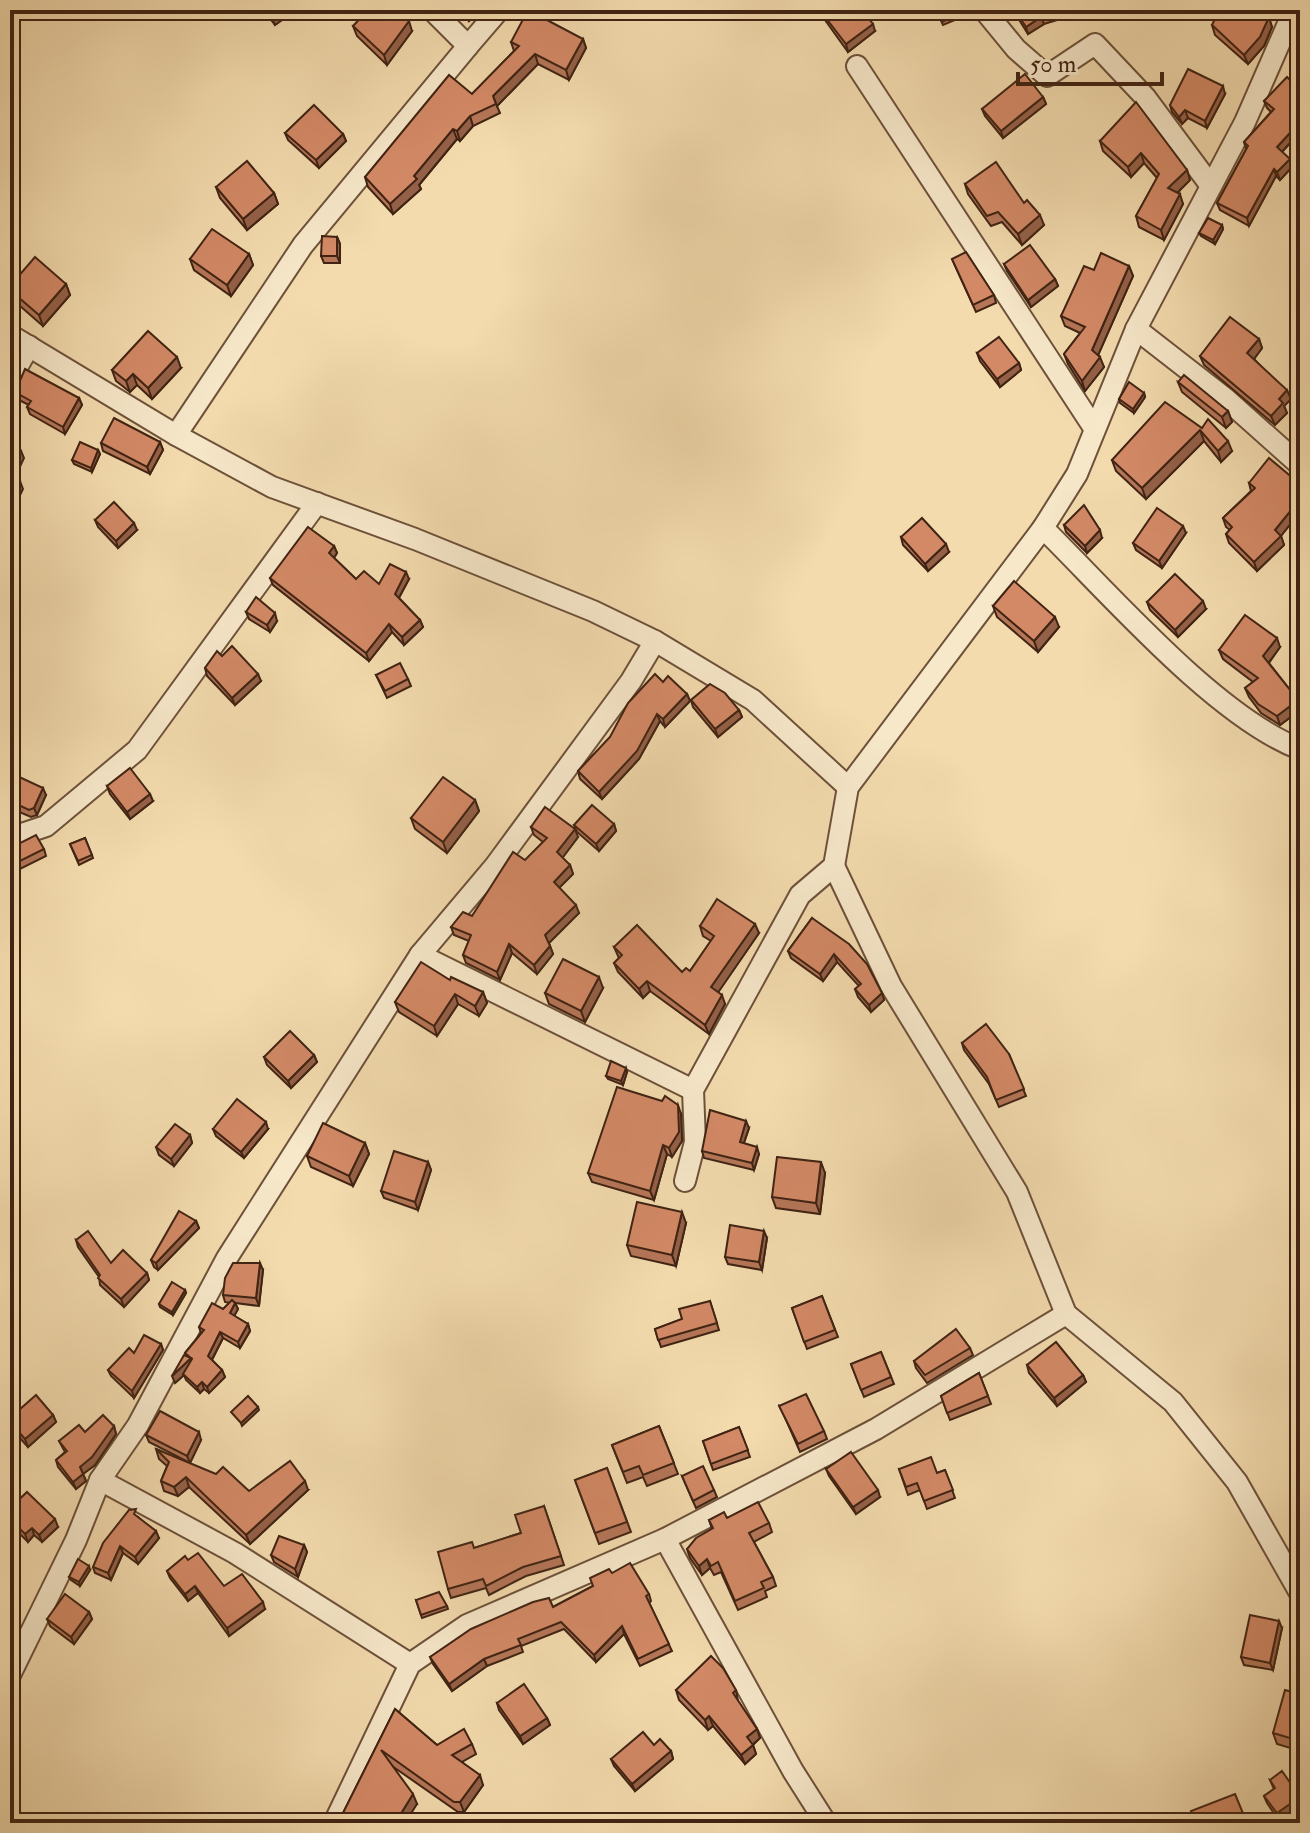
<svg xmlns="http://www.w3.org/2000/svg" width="1310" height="1833" viewBox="0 0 1310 1833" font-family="'IM FELL Double Pica',serif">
<rect width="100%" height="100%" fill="#f3dbae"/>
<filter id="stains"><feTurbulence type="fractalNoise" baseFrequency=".0025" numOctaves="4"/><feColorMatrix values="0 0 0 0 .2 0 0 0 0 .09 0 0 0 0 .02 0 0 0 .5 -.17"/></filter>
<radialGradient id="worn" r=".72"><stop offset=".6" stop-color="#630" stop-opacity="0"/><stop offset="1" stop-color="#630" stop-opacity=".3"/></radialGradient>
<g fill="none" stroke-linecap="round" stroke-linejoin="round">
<defs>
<g id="street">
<path d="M 984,10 L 1016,49 L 1047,76 L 1095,44 L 1145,97 L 1211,186"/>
<path d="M 468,46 L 499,10"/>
<path d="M 857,66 L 1094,428"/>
<path d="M 1136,329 L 1226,399 L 1300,465"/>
<path d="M 10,335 L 176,435 L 272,487 L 415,539 L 593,611 L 655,641 L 753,700 L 848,787"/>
<path d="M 10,380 L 29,346"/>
<path d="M 176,435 L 303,245 L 468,46 L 432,10"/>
<path d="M 1043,528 C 1108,592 1216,717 1300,749"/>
<path d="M 10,838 L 46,826 L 137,750 L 317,503"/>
<path d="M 834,866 L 891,986 L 1017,1192 L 1066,1314 L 1173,1402 L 1237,1482 L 1300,1593"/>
<path d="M 420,955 L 693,1090"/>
<path d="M 685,1181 L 695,1142 L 693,1090 L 800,895 L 834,866 L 848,787 L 1043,528 L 1077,474 L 1136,329 L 1245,122 L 1294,10"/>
<path d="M 100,1480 L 235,1553 L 410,1664"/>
<path d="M 665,1539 L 793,1771 L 826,1823"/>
<path d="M 10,1675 L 76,1540 L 100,1480 L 138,1425 L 227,1258 L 420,955 L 495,866 L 631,681 L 655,641"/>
<path d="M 334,1823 L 410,1664 L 467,1625 L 665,1539 L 876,1429 L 1066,1314"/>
</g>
</defs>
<use href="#street" stroke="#6d513a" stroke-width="24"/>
<use href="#street" stroke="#f7e8ca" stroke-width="20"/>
</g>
<g fill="#b57658" stroke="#402313" stroke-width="2">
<path d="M 263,10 L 296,10 L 275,25 Z"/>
<path d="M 458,10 L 481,10 L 469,21 Z"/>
<path d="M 936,10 L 959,10 L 962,17 L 943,25 Z"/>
<path d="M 1013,10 L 1079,10 L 1080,13 L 1044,24 L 1028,34 Z"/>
<path d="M 822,13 L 875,31 L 848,52 L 825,20 Z"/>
<path d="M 1267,15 L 1272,27 L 1264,46 L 1248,64 L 1215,35 L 1212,25 Z"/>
<path d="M 353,26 L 412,31 L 387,65 L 357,36 Z"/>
<path d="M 583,39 L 586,48 L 569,80 L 538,64 L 497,106 L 500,113 L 473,126 L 460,141 L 457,139 L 419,185 L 421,189 L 393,214 L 368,187 L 365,177 L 472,94 L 514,51 L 511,42 Z"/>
<path d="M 1300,69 L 1300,132 L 1282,152 L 1293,166 L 1280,180 L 1276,176 L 1249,226 L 1220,210 L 1217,203 L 1246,149 L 1244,142 L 1271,112 L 1267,108 L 1264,101 Z"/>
<path d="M 1225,94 L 1207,128 L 1188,118 L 1182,124 L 1172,112 L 1170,105 Z"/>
<path d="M 1043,97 L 1046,104 L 1003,138 L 985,116 L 982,109 Z"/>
<path d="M 285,133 L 343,134 L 346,141 L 319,168 L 288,140 Z"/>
<path d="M 1100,141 L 1187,170 L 1190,180 L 1177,193 L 1183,204 L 1164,240 L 1139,227 L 1136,216 L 1157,178 L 1144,163 L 1131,177 L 1103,151 Z"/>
<path d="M 965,184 L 1024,203 L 1044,225 L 1022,245 L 1002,222 L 991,226 L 968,194 Z"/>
<path d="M 216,187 L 274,193 L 278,204 L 247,230 L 220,198 Z"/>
<path d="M 1222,225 L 1223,229 L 1215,244 L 1201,236 L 1199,233 Z"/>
<path d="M 337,237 L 340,244 L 340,263 L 324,263 L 321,256 Z"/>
<path d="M 249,254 L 253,265 L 231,296 L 194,270 L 190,259 Z"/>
<path d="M 952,259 L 994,295 L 996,303 L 976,312 Z"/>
<path d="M 1004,264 L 1055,279 L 1058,286 L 1031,307 L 1007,271 Z"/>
<path d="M 1129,266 L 1133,276 L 1098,355 L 1104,367 L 1085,391 L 1068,364 L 1064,354 L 1080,333 L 1065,326 L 1061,316 L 1094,270 Z"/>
<path d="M 66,284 L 70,295 L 43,326 L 12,299 L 10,293 L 10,286 Z"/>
<path d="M 1259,339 L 1262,348 L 1254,359 L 1291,399 L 1284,406 L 1287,413 L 1275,425 L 1204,365 L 1200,356 Z"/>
<path d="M 977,353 L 1019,363 L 1021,370 L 1000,387 L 980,361 Z"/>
<path d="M 181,368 L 152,399 L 137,385 L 130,392 L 116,381 L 112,370 Z"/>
<path d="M 1178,382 L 1228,411 L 1232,422 L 1226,428 L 1182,392 Z"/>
<path d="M 15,392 L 79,398 L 82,405 L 65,434 L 30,414 L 27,407 L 29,405 L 17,399 Z"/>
<path d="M 1144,393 L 1145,397 L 1134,413 L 1120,403 L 1119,399 Z"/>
<path d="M 1202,428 L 1232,451 L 1221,462 L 1204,441 L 1146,499 L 1116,471 L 1112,460 Z"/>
<path d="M 160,442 L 163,450 L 150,474 L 103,451 L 101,443 Z"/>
<path d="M 98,450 L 100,454 L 92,472 L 74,464 L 72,460 Z"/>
<path d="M 1249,483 L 1300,512 L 1281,536 L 1284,545 L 1257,571 L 1229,543 L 1226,534 L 1230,530 L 1226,527 L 1223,518 L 1251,491 Z"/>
<path d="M 95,520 L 137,530 L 118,548 L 98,527 Z"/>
<path d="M 1064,525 L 1102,538 L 1087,553 L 1066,532 Z"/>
<path d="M 1186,533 L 1162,568 L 1136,550 L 1133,543 Z"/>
<path d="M 901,537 L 949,552 L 928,571 L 903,545 Z"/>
<path d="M 334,546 L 337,553 L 334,558 L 356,579 L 379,584 L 409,579 L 399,598 L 420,620 L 423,627 L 404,645 L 392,632 L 369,661 L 273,585 L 270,578 Z"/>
<path d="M 1147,602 L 1206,609 L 1178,637 L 1150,610 Z"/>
<path d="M 993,606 L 1059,627 L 1038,652 L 997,617 Z"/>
<path d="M 246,612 L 277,621 L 270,632 L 249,619 Z"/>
<path d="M 1280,647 L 1269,663 L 1298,700 L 1300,707 L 1300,710 L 1280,725 L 1261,713 L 1249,697 L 1245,688 L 1253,682 L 1223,659 L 1219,650 Z"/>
<path d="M 222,656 L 261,681 L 235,705 L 207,676 L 205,668 Z"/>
<path d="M 376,675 L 408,679 L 411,686 L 387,698 Z"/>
<path d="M 663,682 L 687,694 L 690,701 L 665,727 L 660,721 L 639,759 L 602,799 L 580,779 L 578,771 Z"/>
<path d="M 691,700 L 739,710 L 742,717 L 718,737 L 693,707 Z"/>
<path d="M 10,785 L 46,795 L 37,815 L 31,817 L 10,808 Z"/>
<path d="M 107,786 L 153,801 L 130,819 L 110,794 Z"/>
<path d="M 475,800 L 479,811 L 447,853 L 415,829 L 411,818 Z"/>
<path d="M 614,824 L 616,831 L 599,851 L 577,832 L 574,825 Z"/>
<path d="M 531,827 L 578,837 L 562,858 L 570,865 L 573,874 L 559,888 L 579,913 L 549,943 L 553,954 L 537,974 L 512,953 L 500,980 L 466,963 L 463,955 L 469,941 L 454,935 L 451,927 L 472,916 L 543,842 L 534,835 Z"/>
<path d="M 85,838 L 93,858 L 79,865 L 70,844 Z"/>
<path d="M 10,848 L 44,849 L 46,856 L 10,874 Z"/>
<path d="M 812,918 L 882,993 L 884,1000 L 871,1012 L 858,997 L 855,989 L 859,986 L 837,962 L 823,981 L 791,958 L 788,951 Z"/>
<path d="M 700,926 L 759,933 L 718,992 L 725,1004 L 709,1034 L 650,991 L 643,998 L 618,972 L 614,963 L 619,958 L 614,947 L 682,972 L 690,971 L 711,941 L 703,936 Z"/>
<path d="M 450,980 L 483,992 L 487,1003 L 479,1016 L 458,1004 L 437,1036 L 399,1012 L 395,1002 Z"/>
<path d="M 603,988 L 585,1022 L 549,1004 L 545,993 Z"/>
<path d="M 962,1043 L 1009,1054 L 1026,1096 L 999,1107 L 989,1084 L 964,1050 Z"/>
<path d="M 314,1055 L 317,1062 L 291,1088 L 267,1065 L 264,1057 Z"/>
<path d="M 627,1072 L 623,1085 L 608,1079 L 606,1076 Z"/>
<path d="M 681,1114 L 682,1141 L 672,1157 L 667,1154 L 654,1200 L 592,1182 L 588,1173 Z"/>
<path d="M 749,1128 L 744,1143 L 759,1154 L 754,1170 L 704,1158 L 702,1151 Z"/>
<path d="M 213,1129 L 268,1129 L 244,1158 L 216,1136 Z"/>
<path d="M 190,1135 L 192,1143 L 174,1166 L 159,1155 L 156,1147 Z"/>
<path d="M 365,1143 L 369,1154 L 353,1186 L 311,1167 L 307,1156 Z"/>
<path d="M 428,1162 L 431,1170 L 418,1210 L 384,1198 L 381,1191 Z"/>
<path d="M 825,1173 L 820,1214 L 776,1208 L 772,1197 Z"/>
<path d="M 196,1221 L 199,1228 L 158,1270 L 154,1267 L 151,1260 Z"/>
<path d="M 686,1223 L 676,1266 L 631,1256 L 627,1245 Z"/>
<path d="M 767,1238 L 762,1270 L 728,1264 L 725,1257 Z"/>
<path d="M 76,1240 L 111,1263 L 147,1273 L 149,1280 L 124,1307 L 100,1285 L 99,1277 L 78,1247 Z"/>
<path d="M 263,1270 L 259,1306 L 235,1303 L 238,1309 L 234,1316 L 248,1324 L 250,1331 L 240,1348 L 223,1338 L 212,1360 L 222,1370 L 225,1377 L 209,1393 L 204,1389 L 200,1393 L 186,1380 L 184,1375 L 175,1383 L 186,1356 L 185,1353 L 201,1333 L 199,1327 L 223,1309 L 230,1303 L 225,1302 L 223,1295 Z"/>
<path d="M 185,1290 L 186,1293 L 173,1315 L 160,1307 L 159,1304 Z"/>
<path d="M 822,1296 L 838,1337 L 807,1349 L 792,1308 Z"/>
<path d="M 710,1301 L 719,1330 L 661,1347 L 655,1329 L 682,1319 Z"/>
<path d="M 161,1344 L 163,1350 L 134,1398 L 111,1376 L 108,1370 L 134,1353 Z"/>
<path d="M 970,1348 L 973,1355 L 927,1383 L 916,1368 L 914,1361 Z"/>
<path d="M 881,1352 L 894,1384 L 864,1397 L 851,1364 Z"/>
<path d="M 1027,1365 L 1083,1375 L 1086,1382 L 1057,1406 L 1029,1373 Z"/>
<path d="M 979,1373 L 991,1404 L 950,1420 L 941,1396 Z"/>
<path d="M 780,1406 L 824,1431 L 827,1439 L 800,1452 Z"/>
<path d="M 53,1415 L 56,1422 L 28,1447 L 10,1427 L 10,1418 Z"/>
<path d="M 114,1426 L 116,1434 L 95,1465 L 83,1474 L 86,1481 L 76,1489 L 58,1467 L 56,1460 L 65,1452 L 59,1441 L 85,1432 Z"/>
<path d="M 659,1426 L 678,1474 L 647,1486 L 643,1477 L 627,1483 L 612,1445 Z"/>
<path d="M 739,1427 L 750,1457 L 713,1470 L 703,1441 Z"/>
<path d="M 146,1435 L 201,1440 L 190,1463 L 149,1442 Z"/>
<path d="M 156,1449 L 249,1491 L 308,1490 L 250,1544 L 189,1487 L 178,1496 L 164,1491 L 161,1481 L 167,1466 L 159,1459 Z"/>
<path d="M 607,1468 L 631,1532 L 599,1544 L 575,1480 Z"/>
<path d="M 826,1469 L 880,1497 L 856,1514 L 829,1476 Z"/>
<path d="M 899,1469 L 937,1473 L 945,1470 L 955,1498 L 927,1509 L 920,1490 L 908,1495 Z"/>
<path d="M 682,1476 L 714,1490 L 717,1497 L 696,1508 Z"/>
<path d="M 544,1506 L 564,1565 L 526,1576 L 489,1595 L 486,1588 L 451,1598 L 448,1589 L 474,1548 L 521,1533 Z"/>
<path d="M 10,1508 L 58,1527 L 42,1542 L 34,1535 L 28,1542 L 10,1524 Z"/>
<path d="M 138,1517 L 159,1538 L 138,1564 L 123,1553 L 111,1580 L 95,1573 L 93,1567 Z"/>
<path d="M 727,1518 L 769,1523 L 772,1532 L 754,1542 L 773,1577 L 776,1586 L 765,1591 L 767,1597 L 738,1610 L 721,1572 L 714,1575 L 710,1568 L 702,1575 L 690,1558 L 687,1549 L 712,1529 L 709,1520 Z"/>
<path d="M 304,1545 L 307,1552 L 298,1577 L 274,1562 L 271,1555 Z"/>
<path d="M 188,1560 L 224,1586 L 265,1609 L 229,1636 L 198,1593 L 188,1601 L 170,1578 L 167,1571 Z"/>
<path d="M 90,1570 L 80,1586 L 71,1580 L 69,1577 Z"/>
<path d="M 612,1573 L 649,1594 L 651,1601 L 649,1603 L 672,1651 L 640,1666 L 624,1634 L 596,1662 L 564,1629 L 521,1646 L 523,1652 L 487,1666 L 452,1691 L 433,1664 L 430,1657 L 553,1607 L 593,1586 Z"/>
<path d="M 416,1600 L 447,1606 L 448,1609 L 422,1618 Z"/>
<path d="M 89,1612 L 92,1619 L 74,1644 L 50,1626 L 47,1619 Z"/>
<path d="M 1282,1628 L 1273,1670 L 1244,1665 L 1241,1657 Z"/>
<path d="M 676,1690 L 736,1690 L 738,1701 L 757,1729 L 760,1738 L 753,1745 L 756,1754 L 745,1764 L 713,1726 L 708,1730 L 679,1700 Z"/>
<path d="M 1300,1694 L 1300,1751 L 1277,1744 L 1273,1733 Z"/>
<path d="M 497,1703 L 547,1718 L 550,1725 L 523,1744 L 499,1710 Z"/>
<path d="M 395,1709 L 437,1745 L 472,1744 L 476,1754 L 462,1762 L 483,1785 L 464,1812 L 458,1812 L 392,1766 L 417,1804 L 338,1823 Z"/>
<path d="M 671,1751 L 673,1759 L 635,1791 L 614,1766 L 611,1759 Z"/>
<path d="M 1270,1780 L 1300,1797 L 1300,1807 L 1279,1821 L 1267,1803 L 1264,1796 L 1274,1789 Z"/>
</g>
<g fill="#946047" stroke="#402313" stroke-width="2">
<path d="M 283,10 L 296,10 L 275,25 L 272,18 Z"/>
<path d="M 468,10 L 481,10 L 469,21 L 466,12 Z"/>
<path d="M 1041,17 L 1044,24 L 1028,34 L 1026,27 Z"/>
<path d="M 1269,17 L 1272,27 L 1264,46 L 1248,64 L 1244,55 Z"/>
<path d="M 409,21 L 412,31 L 387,65 L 384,55 Z"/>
<path d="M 873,24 L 875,31 L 848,52 L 846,44 Z"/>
<path d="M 583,39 L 586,48 L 569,80 L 566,70 Z"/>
<path d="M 535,54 L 538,64 L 497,106 L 493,96 Z"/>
<path d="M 1223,86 L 1225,94 L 1207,128 L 1205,121 Z"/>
<path d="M 1043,97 L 1046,104 L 1003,138 L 1001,131 Z"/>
<path d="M 1185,110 L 1188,118 L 1182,124 L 1179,117 Z"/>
<path d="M 470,116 L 473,126 L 460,141 L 457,131 Z"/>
<path d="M 1300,122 L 1300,132 L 1280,154 L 1277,147 Z"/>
<path d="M 453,129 L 457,139 L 419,185 L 421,189 L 393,214 L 390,204 Z"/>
<path d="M 343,134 L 346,141 L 319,168 L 316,160 Z"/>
<path d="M 1141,153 L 1144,163 L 1131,177 L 1128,167 Z"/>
<path d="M 1290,159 L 1293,166 L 1280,180 L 1277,172 Z"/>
<path d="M 1274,169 L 1276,176 L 1249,226 L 1247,218 Z"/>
<path d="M 1187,170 L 1190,180 L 1172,198 L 1168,188 Z"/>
<path d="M 274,193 L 278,204 L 247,230 L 243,219 Z"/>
<path d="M 1180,194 L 1183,204 L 1164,240 L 1161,230 Z"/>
<path d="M 1040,215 L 1044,225 L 1022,245 L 1018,234 Z"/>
<path d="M 1222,225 L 1223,229 L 1215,244 L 1213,240 Z"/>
<path d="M 337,237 L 340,244 L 340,263 L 337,256 Z"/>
<path d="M 249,254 L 253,265 L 231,296 L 227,285 Z"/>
<path d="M 1129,266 L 1133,276 L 1096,360 L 1092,350 Z"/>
<path d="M 1055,279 L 1058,286 L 1031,307 L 1028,300 Z"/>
<path d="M 66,284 L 70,295 L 43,326 L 39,315 Z"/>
<path d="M 1259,339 L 1262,348 L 1251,363 L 1247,353 Z"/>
<path d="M 177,357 L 181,368 L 152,399 L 148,388 Z"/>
<path d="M 1100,357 L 1104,367 L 1085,391 L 1082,381 Z"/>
<path d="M 1019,363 L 1021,370 L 1000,387 L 997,379 Z"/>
<path d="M 133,374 L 137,385 L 130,392 L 126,381 Z"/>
<path d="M 1287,390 L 1291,399 L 1284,406 L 1287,413 L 1275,425 L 1271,416 L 1279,399 Z"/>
<path d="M 1144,393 L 1145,397 L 1134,413 L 1133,409 Z"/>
<path d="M 79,398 L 82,405 L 65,434 L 63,427 Z"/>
<path d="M 1228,411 L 1232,422 L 1226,428 L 1222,417 Z"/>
<path d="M 1200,430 L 1204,441 L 1146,499 L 1142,488 Z"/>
<path d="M 1228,441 L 1232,451 L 1221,462 L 1218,451 Z"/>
<path d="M 160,442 L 163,450 L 150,474 L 147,467 Z"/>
<path d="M 98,450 L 100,454 L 92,472 L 91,468 Z"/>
<path d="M 21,451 L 24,458 L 12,484 L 10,475 Z"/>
<path d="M 20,481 L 23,489 L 10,516 L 10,503 Z"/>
<path d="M 1300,499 L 1300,512 L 1280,537 L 1281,536 L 1284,545 L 1257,571 L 1254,562 L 1275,530 Z"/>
<path d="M 134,523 L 137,530 L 118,548 L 116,541 Z"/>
<path d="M 1183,526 L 1186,533 L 1162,568 L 1159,561 Z"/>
<path d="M 1100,530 L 1102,538 L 1087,553 L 1085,546 Z"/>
<path d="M 946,544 L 949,552 L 928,571 L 925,564 Z"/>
<path d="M 334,546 L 337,553 L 332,561 L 329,553 Z"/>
<path d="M 406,572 L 409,579 L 397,601 L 395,594 Z"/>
<path d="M 1203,601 L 1206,609 L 1178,637 L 1175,630 Z"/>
<path d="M 275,613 L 277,621 L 270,632 L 267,625 Z"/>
<path d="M 1055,617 L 1059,627 L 1038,652 L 1034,641 Z"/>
<path d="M 420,620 L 423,627 L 404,645 L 402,637 Z"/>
<path d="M 389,624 L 392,632 L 369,661 L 366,653 Z"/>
<path d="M 1277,638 L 1280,647 L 1267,665 L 1263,656 Z"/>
<path d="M 258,674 L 261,681 L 235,705 L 232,698 Z"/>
<path d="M 687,694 L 690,701 L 665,727 L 663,719 Z"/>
<path d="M 1298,700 L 1300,710 L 1280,725 L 1277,716 Z"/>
<path d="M 739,710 L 742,717 L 718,737 L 715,729 Z"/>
<path d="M 657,714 L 660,721 L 639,759 L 602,799 L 599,792 Z"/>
<path d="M 43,788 L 46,795 L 37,815 L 34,808 Z"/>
<path d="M 150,794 L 153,801 L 130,819 L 127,812 Z"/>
<path d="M 475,800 L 479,811 L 447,853 L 443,842 Z"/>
<path d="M 614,824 L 616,831 L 599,851 L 596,844 Z"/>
<path d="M 575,829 L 578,837 L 560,861 L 557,852 Z"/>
<path d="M 570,865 L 573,874 L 557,890 L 554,882 Z"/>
<path d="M 576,905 L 579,913 L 548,944 L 545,935 Z"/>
<path d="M 755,924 L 759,933 L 715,997 L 711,987 Z"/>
<path d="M 509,944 L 512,953 L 500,980 L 497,972 Z"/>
<path d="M 550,946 L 553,954 L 537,974 L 534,965 Z"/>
<path d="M 834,954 L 837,962 L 823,981 L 820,974 Z"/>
<path d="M 599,977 L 603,988 L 585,1022 L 581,1011 Z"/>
<path d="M 647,981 L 650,991 L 643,998 L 639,989 Z"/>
<path d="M 483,992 L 487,1003 L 479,1016 L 475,1006 Z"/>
<path d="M 882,993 L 884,1000 L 871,1012 L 869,1005 Z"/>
<path d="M 455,994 L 458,1004 L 437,1036 L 434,1026 Z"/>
<path d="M 722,995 L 725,1004 L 709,1034 L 705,1025 Z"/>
<path d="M 314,1055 L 317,1062 L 291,1088 L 288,1081 Z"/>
<path d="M 626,1068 L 627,1072 L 623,1085 L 621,1081 Z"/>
<path d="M 678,1105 L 681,1114 L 682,1141 L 672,1157 L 669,1148 Z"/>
<path d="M 746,1121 L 749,1128 L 742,1148 L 740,1142 Z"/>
<path d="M 266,1122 L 268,1129 L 244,1158 L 241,1152 Z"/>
<path d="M 190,1135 L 192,1143 L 174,1166 L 171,1159 Z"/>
<path d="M 365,1143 L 369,1154 L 353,1186 L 349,1176 Z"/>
<path d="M 663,1145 L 667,1154 L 654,1200 L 650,1191 Z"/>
<path d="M 757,1147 L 759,1154 L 754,1170 L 752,1163 Z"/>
<path d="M 428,1162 L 431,1170 L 418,1210 L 415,1202 Z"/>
<path d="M 821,1162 L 825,1173 L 820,1214 L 816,1203 Z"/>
<path d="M 682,1212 L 686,1223 L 676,1266 L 672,1255 Z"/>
<path d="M 196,1221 L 199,1228 L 158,1270 L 156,1263 Z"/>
<path d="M 764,1231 L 767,1238 L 762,1270 L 759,1262 Z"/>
<path d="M 260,1263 L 263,1270 L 259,1306 L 256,1298 Z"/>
<path d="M 147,1273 L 149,1280 L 124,1307 L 121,1299 Z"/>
<path d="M 185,1290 L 186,1293 L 173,1315 L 172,1312 Z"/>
<path d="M 235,1303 L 238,1309 L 232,1320 L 230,1313 Z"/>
<path d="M 248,1324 L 250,1331 L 240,1348 L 238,1342 Z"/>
<path d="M 220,1332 L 223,1338 L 210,1363 L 208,1356 Z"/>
<path d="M 161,1344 L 163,1350 L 134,1398 L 132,1391 Z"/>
<path d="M 191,1358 L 194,1366 L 175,1383 L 172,1376 Z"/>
<path d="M 222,1370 L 225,1377 L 209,1393 L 207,1387 Z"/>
<path d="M 1083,1375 L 1086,1382 L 1057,1406 L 1054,1398 Z"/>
<path d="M 202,1382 L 204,1389 L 200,1393 L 197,1387 Z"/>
<path d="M 258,1407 L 259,1410 L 242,1426 L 241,1423 Z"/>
<path d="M 53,1415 L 56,1422 L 28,1447 L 25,1439 Z"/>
<path d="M 114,1426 L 116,1434 L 95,1465 L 83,1474 L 80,1467 Z"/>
<path d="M 199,1432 L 201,1440 L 190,1463 L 187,1456 Z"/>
<path d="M 83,1474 L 86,1481 L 76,1489 L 73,1482 Z"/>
<path d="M 186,1477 L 189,1487 L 178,1496 L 174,1487 Z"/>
<path d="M 305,1481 L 308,1490 L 250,1544 L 246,1535 Z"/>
<path d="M 878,1490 L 880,1497 L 856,1514 L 853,1507 Z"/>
<path d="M 55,1519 L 58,1527 L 42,1542 L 39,1535 Z"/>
<path d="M 32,1528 L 34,1535 L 28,1542 L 25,1534 Z"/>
<path d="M 156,1531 L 159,1538 L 138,1564 L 135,1557 Z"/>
<path d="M 304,1545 L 307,1552 L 298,1577 L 295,1569 Z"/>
<path d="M 120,1546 L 123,1553 L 111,1580 L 108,1573 Z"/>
<path d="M 707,1559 L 710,1568 L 702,1575 L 699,1566 Z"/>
<path d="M 89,1566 L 90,1570 L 80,1586 L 79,1582 Z"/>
<path d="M 195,1586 L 198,1593 L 188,1601 L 185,1594 Z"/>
<path d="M 263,1602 L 265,1609 L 229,1636 L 227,1628 Z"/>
<path d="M 89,1612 L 92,1619 L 74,1644 L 71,1637 Z"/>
<path d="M 1279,1621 L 1282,1628 L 1273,1670 L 1270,1663 Z"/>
<path d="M 11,1625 L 14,1636 L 10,1645 L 10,1626 Z"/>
<path d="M 622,1626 L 624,1634 L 596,1662 L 594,1655 Z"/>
<path d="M 484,1659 L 487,1666 L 452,1691 L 449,1684 Z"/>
<path d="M 709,1716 L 713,1726 L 708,1730 L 705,1720 Z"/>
<path d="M 547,1718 L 550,1725 L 523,1744 L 520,1736 Z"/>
<path d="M 757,1729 L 760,1738 L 750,1747 L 747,1737 Z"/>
<path d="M 753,1745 L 756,1754 L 745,1764 L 741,1755 Z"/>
<path d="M 671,1751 L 673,1759 L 635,1791 L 632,1784 Z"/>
<path d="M 480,1775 L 483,1785 L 464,1812 L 460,1802 Z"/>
<path d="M 413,1794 L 417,1804 L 405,1823 L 397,1823 L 397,1820 Z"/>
<path d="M 1300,1797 L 1300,1807 L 1279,1821 L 1277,1813 Z"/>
</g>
<g fill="#d38966" stroke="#402313" stroke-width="2">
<path d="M 266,10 L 283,10 L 272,18 Z"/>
<path d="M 368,10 L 396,10 L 409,21 L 384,55 L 353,26 Z"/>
<path d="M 528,10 L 583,39 L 566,70 L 535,54 L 493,96 L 496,104 L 470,116 L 457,131 L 453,129 L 414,176 L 417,179 L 390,204 L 365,177 L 449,75 L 472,94 L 519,46 L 511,42 Z"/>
<path d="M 826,10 L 862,10 L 873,24 L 846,44 L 822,13 Z"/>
<path d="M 937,10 L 959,10 L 961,13 L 942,22 Z"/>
<path d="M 1015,10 L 1064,10 L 1041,17 L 1026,27 Z"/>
<path d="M 1219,10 L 1261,10 L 1269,17 L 1260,37 L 1244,55 L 1212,25 Z"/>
<path d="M 1188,69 L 1223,86 L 1205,121 L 1185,110 L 1179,117 L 1170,105 Z"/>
<path d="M 1300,69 L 1300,122 L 1277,147 L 1290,159 L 1277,172 L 1274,169 L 1247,218 L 1217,203 L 1248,146 L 1244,142 L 1274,109 L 1264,101 L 1287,77 L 1289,79 Z"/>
<path d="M 1025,74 L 1043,97 L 1001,131 L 982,109 Z"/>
<path d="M 1136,102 L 1187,170 L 1168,188 L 1180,194 L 1161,230 L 1136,216 L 1159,174 L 1141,153 L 1128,167 L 1100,141 Z"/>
<path d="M 314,105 L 343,134 L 316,160 L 285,133 Z"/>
<path d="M 247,161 L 274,193 L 243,219 L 216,187 Z"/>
<path d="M 996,162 L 1024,203 L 1027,200 L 1040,215 L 1018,234 L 998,212 L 987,216 L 965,184 Z"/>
<path d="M 1208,218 L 1222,225 L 1213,240 L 1199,233 Z"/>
<path d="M 212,229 L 249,254 L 227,285 L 190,259 Z"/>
<path d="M 322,236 L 337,237 L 337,256 L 321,256 Z"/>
<path d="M 1030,245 L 1055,279 L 1028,300 L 1004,264 Z"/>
<path d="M 1300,246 L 1300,257 L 1295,251 Z"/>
<path d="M 966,252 L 994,295 L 973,305 L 952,259 Z"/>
<path d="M 1101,253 L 1129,266 L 1092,350 L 1100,357 L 1082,381 L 1064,354 L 1085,327 L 1061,316 L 1084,266 L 1094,270 Z"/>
<path d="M 35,257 L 66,284 L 39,315 L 10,290 L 10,286 Z"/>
<path d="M 1230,317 L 1259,339 L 1247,353 L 1287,390 L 1279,399 L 1283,403 L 1271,416 L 1200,356 Z"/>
<path d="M 148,331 L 177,357 L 148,388 L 133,374 L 126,381 L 112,370 Z"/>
<path d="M 999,337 L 1019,363 L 997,379 L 977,353 Z"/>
<path d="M 25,369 L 79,398 L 63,427 L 27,407 L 31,401 L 15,392 Z"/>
<path d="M 1184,375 L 1228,411 L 1222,417 L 1178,382 Z"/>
<path d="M 1129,382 L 1144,393 L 1133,409 L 1119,399 Z"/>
<path d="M 1165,402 L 1202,428 L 1208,419 L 1228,441 L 1218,451 L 1200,430 L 1142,488 L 1112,460 Z"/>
<path d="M 114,418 L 160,442 L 147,467 L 101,443 Z"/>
<path d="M 80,442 L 98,450 L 91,468 L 72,460 Z"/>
<path d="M 10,446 L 21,451 L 10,475 Z"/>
<path d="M 1269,458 L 1300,484 L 1300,499 L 1275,530 L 1281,536 L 1254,562 L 1226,534 L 1232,527 L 1223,518 L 1255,488 L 1249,483 Z"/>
<path d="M 10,477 L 20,481 L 10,503 Z"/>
<path d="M 114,502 L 134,523 L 116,541 L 95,520 Z"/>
<path d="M 1084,505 L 1100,530 L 1085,546 L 1064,525 Z"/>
<path d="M 1157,508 L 1183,526 L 1159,561 L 1133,543 Z"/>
<path d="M 922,518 L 946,544 L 925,564 L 901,537 Z"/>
<path d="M 308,527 L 334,546 L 329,553 L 356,579 L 364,571 L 379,584 L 390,564 L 406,572 L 395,594 L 420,620 L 402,637 L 389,624 L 366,653 L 270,578 Z"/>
<path d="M 1175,574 L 1203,601 L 1175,630 L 1147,602 Z"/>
<path d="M 1014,581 L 1055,617 L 1034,641 L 993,606 Z"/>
<path d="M 256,597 L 275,613 L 267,625 L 246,612 Z"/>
<path d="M 1245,615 L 1277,638 L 1263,656 L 1298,700 L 1277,716 L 1258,704 L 1245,688 L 1258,678 L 1219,650 Z"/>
<path d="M 232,646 L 258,674 L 232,698 L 205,668 L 217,651 L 222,656 Z"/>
<path d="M 400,663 L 408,679 L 385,691 L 376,675 Z"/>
<path d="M 655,674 L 663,682 L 668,676 L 687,694 L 663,719 L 657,714 L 637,751 L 599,792 L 578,771 L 610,737 L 628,703 Z"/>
<path d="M 710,684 L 725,693 L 739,710 L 715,729 L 691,700 Z"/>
<path d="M 130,768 L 150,794 L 127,812 L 107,786 Z"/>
<path d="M 15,775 L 43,788 L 34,808 L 29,810 L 10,801 L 10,785 Z"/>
<path d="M 443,777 L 475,800 L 443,842 L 411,818 Z"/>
<path d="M 592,805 L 614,824 L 596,844 L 574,825 Z"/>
<path d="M 545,807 L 575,829 L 557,852 L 570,865 L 554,882 L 576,905 L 545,935 L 550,946 L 534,965 L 509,944 L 497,972 L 463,955 L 471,935 L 451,927 L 463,912 L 472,916 L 513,852 L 525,860 L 547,838 L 531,827 Z"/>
<path d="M 36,835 L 44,849 L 10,866 L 10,848 Z"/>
<path d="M 85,838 L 92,855 L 78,861 L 70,844 Z"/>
<path d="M 717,899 L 755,924 L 711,987 L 722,995 L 705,1025 L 647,981 L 639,989 L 614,963 L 622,955 L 614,947 L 637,925 L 682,972 L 686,968 L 690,971 L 714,936 L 700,926 Z"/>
<path d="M 812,918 L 849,944 L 867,964 L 882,993 L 869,1005 L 855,989 L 861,984 L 834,954 L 820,974 L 788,951 Z"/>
<path d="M 563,959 L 599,977 L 581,1011 L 545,993 Z"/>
<path d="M 421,962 L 450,980 L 451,977 L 483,992 L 475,1006 L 455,994 L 434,1026 L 395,1002 Z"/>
<path d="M 986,1024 L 1009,1054 L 1024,1089 L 996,1100 L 987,1077 L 962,1043 Z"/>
<path d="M 290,1031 L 314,1055 L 288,1081 L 264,1057 Z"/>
<path d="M 611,1061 L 626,1068 L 621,1081 L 606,1076 Z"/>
<path d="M 617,1087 L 662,1101 L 665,1096 L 678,1105 L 679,1132 L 669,1148 L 663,1145 L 650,1191 L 588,1173 Z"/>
<path d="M 237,1099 L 266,1122 L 241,1152 L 213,1129 Z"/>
<path d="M 710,1110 L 746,1121 L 740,1142 L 757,1147 L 752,1163 L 702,1151 Z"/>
<path d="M 323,1123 L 365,1143 L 349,1176 L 307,1156 Z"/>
<path d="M 175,1124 L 190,1135 L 171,1159 L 156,1147 Z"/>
<path d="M 394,1151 L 428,1162 L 415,1202 L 381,1191 Z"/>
<path d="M 777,1157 L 821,1162 L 816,1203 L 772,1197 Z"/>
<path d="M 637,1202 L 682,1212 L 672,1255 L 627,1245 Z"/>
<path d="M 179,1211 L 196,1221 L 156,1263 L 151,1260 Z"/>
<path d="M 730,1225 L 764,1231 L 759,1262 L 725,1257 Z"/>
<path d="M 88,1231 L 111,1263 L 123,1250 L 147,1273 L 121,1299 L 98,1278 L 100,1275 L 76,1240 Z"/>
<path d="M 233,1263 L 260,1263 L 256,1298 L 223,1295 L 225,1278 Z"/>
<path d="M 172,1282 L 185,1290 L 172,1312 L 159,1304 Z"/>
<path d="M 822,1296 L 835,1330 L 804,1342 L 792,1308 Z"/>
<path d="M 232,1300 L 235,1303 L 230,1313 L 248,1324 L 238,1342 L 220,1332 L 208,1356 L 222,1370 L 207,1387 L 202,1382 L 197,1387 L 183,1374 L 192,1359 L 185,1353 L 204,1330 L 199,1327 L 212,1303 L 223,1309 Z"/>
<path d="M 710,1301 L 717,1323 L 658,1340 L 655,1329 L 682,1319 L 679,1309 Z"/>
<path d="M 956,1329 L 970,1348 L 925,1375 L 914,1361 Z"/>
<path d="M 144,1335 L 161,1344 L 132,1391 L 108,1370 L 129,1348 L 134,1353 Z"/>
<path d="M 1056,1342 L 1083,1375 L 1054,1398 L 1027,1365 Z"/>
<path d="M 881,1352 L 891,1377 L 861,1390 L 851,1364 Z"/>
<path d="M 184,1355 L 191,1358 L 172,1376 Z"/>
<path d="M 979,1373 L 988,1396 L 947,1413 L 941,1396 Z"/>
<path d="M 806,1394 L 824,1431 L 798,1444 L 779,1406 Z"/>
<path d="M 36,1395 L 53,1415 L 25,1439 L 10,1422 L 10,1418 Z"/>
<path d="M 248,1396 L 258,1407 L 241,1423 L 231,1412 Z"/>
<path d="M 160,1411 L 199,1432 L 187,1456 L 146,1435 Z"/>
<path d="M 103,1415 L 114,1426 L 92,1457 L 80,1467 L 83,1474 L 73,1482 L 56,1460 L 67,1451 L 59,1441 L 79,1425 L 85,1432 Z"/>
<path d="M 659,1426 L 674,1463 L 643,1475 L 639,1466 L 623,1472 L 612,1445 Z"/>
<path d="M 739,1427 L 748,1450 L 711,1464 L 703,1441 Z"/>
<path d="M 156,1449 L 216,1474 L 223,1467 L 249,1491 L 290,1461 L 305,1481 L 246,1535 L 186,1477 L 174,1487 L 161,1481 L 169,1462 Z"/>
<path d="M 851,1452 L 878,1490 L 853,1507 L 826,1469 Z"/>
<path d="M 931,1457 L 937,1473 L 945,1470 L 953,1490 L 924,1501 L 917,1483 L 906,1487 L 899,1469 Z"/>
<path d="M 703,1466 L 714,1490 L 693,1501 L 682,1476 Z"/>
<path d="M 607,1468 L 627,1522 L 595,1533 L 575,1480 Z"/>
<path d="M 27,1492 L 55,1519 L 39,1535 L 32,1528 L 25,1534 L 10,1519 L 10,1508 Z"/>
<path d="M 758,1502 L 769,1523 L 749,1533 L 773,1577 L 761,1582 L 764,1588 L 735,1601 L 718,1562 L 711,1566 L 707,1559 L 699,1566 L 687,1549 L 696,1538 L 713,1528 L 709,1520 L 724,1512 L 727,1518 Z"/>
<path d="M 544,1506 L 561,1556 L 523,1567 L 486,1586 L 483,1579 L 448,1589 L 438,1552 L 472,1542 L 474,1548 L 521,1533 L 515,1515 Z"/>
<path d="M 136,1509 L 134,1514 L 156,1531 L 135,1557 L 120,1546 L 108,1573 L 93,1567 L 103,1543 L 129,1510 Z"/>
<path d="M 279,1536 L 304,1545 L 295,1569 L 271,1555 Z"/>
<path d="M 198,1553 L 224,1586 L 242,1574 L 263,1602 L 227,1628 L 195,1586 L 185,1594 L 167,1571 L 185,1556 L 188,1560 Z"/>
<path d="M 78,1559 L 89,1566 L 79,1582 L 69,1577 Z"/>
<path d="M 630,1563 L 649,1594 L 646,1596 L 669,1644 L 638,1659 L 622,1626 L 594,1655 L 561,1622 L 518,1639 L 521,1645 L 484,1659 L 449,1684 L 430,1657 L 471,1629 L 533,1602 L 549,1598 L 553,1607 L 593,1586 L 590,1578 L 609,1569 L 612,1573 Z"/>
<path d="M 439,1592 L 447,1606 L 421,1615 L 416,1600 Z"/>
<path d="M 65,1594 L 89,1612 L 71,1637 L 47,1619 Z"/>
<path d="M 1250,1615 L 1279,1621 L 1270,1663 L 1241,1657 Z"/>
<path d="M 711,1656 L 723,1668 L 736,1690 L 733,1693 L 757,1729 L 747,1737 L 753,1745 L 741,1755 L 709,1716 L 705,1720 L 676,1690 Z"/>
<path d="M 524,1684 L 547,1718 L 520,1736 L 497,1703 Z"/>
<path d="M 1285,1690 L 1300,1694 L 1300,1741 L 1273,1733 Z"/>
<path d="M 395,1709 L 437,1745 L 464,1729 L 472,1744 L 452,1755 L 480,1775 L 460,1802 L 454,1802 L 381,1750 L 413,1794 L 397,1820 L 397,1823 L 338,1823 Z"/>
<path d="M 643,1732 L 654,1745 L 660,1739 L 671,1751 L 632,1784 L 611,1759 Z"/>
<path d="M 1282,1771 L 1300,1797 L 1277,1813 L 1264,1796 L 1275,1788 L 1270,1780 Z"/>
<path d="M 1235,1794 L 1247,1823 L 1196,1823 L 1191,1811 Z"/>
</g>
<rect width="1310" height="1833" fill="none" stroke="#f3dbae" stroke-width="40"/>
<rect x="12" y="12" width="1286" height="1809" fill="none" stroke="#402313" stroke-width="4"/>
<rect x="20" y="20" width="1270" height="1793" fill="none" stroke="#402313" stroke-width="2"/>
<path d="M1018 72v12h144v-12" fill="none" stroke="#402313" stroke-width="4"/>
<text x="1030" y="72" font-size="24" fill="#402313" stroke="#f7e8ca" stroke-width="6" paint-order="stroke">50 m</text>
<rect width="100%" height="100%" filter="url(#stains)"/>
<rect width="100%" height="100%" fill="url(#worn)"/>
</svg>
